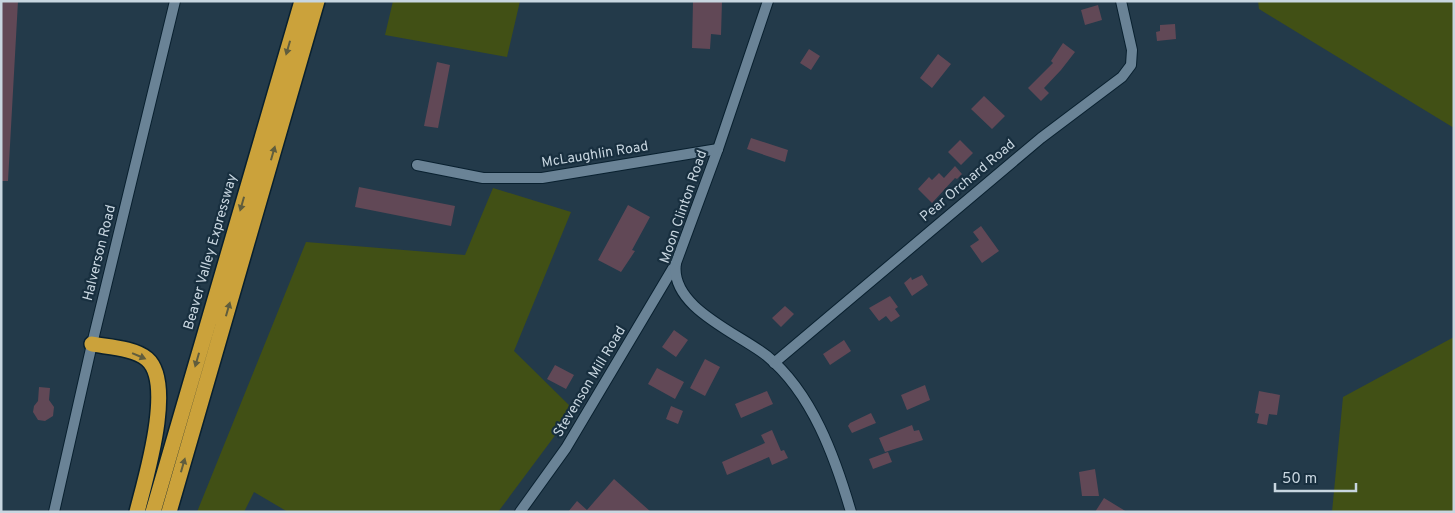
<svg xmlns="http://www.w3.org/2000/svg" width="1455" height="513" font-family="Overpass,sans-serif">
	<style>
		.green { fill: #415015 }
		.building { fill: #614856 }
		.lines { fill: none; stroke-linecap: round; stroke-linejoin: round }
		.minor-casing { stroke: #09202f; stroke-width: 12 }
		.tertiary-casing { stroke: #09202f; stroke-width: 12 }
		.motorway-casing { stroke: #09202f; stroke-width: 18 }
		.minor { stroke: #6a8396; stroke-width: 10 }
		.tertiary { stroke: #6a8396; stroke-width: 10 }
		.motorway { stroke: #cba23b; stroke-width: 15 }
		.oneway { fill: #605d3d }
		.labels { text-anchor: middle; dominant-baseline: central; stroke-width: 4.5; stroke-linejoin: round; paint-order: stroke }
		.street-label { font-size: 14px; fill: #c8d6e0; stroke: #182f3f }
	</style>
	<rect width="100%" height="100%" fill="#233a4a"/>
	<path class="green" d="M 393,1 L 520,1 L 507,57 L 385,35 Z
		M 1258,1 L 1454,1 L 1454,128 L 1259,9 Z
		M 493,188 L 571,212 L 514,351 L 574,410 L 498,512 L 288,512 L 254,492 L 244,512 L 197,512 L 306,242 L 465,255 Z
		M 1454,337 L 1454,512 L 1332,512 L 1343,397 Z"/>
	<path class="building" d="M 1,1 L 18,1 L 8,181 L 1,181 Z
		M 693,1 L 722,1 L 721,35 L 711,34 L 710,49 L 692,48 Z
		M 1098,5 L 1102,20 L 1085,25 L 1081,10 Z
		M 1175,24 L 1176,39 L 1157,41 L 1156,32 L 1160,31 L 1160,25 Z
		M 1063,43 L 1075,52 L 1061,70 L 1044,88 L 1049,93 L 1041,101 L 1028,88 L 1053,63 L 1051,61 Z
		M 809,49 L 820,56 L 811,70 L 800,63 Z
		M 938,54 L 951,64 L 932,88 L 920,78 Z
		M 437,62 L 450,65 L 438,128 L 424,126 Z
		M 984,96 L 1005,116 L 992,129 L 971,109 Z
		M 751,138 L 788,150 L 785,162 L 747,149 Z
		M 960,140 L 973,153 L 961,165 L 948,152 Z
		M 955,166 L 962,174 L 957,179 L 955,178 L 932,203 L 918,189 L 929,177 L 932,180 L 939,173 L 944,178 Z
		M 359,187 L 455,206 L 451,226 L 355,207 Z
		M 628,205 L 650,217 L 632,250 L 635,251 L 621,272 L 598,260 Z
		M 981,226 L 999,251 L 982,263 L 970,246 L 979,240 L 973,232 Z
		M 922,275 L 928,285 L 912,296 L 904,283 L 911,277 L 912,280 Z
		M 890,296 L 898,307 L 895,309 L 900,316 L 891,322 L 886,316 L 879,321 L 869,308 Z
		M 785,306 L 794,314 L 781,327 L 772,318 Z
		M 674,330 L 688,340 L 676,357 L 662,347 Z
		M 844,340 L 851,351 L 830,365 L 823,354 Z
		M 705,359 L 720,367 L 705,396 L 690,388 Z
		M 555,365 L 574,375 L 566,389 L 547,379 Z
		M 657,368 L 684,382 L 675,399 L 648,384 Z
		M 925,385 L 930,400 L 907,410 L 901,395 Z
		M 39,387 L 50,388 L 49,400 L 54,407 L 53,416 L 45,421 L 38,420 L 33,412 L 34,406 L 38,401 Z
		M 767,391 L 773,404 L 741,418 L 735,404 Z
		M 1259,391 L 1280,395 L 1277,415 L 1269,414 L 1267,425 L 1257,423 L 1259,414 L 1255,413 Z
		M 671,406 L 683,411 L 678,424 L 666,419 Z
		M 871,413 L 876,423 L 852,433 L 848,426 L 850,423 Z
		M 912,425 L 914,431 L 919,430 L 923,440 L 885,452 L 879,438 Z
		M 772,430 L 781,451 L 784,450 L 788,458 L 772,465 L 769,457 L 727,475 L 722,462 L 765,443 L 761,435 Z
		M 888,452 L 892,462 L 873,469 L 869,459 Z
		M 1095,469 L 1099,496 L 1082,496 L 1079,472 Z
		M 614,479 L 651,512 L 568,512 L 577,501 L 587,510 Z
		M 1104,498 L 1127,512 L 1095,512 Z"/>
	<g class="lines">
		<defs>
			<path id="minor" d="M 417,165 L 483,178 L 542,178 L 718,149
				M 774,363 L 1041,138 L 1122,77 L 1131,65 L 1132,50 L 1121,1
				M 54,512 L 92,344
				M 520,512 L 566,448 L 676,263"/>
			<path id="tertiary" d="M 768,1 L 718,149 L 676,263 C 669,307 738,333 767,356 C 812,393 835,457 851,512
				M 92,344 L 175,1"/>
			<path id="motorway" d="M 92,344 C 108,347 134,348 147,359 C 175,383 145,480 137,512
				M 153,512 L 302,1
				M 169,512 L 317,1"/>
		</defs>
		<use href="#minor" class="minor-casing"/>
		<use href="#tertiary" class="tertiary-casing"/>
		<use href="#motorway" class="motorway-casing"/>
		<use href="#minor" class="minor"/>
		<use href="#tertiary" class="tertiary"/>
		<use href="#motorway" class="motorway"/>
	</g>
	<defs><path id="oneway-solid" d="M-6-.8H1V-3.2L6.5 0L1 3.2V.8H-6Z" transform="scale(1.25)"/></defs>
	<g class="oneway">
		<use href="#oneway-solid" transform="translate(288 48) rotate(106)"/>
		<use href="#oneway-solid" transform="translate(273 153) rotate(-74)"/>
		<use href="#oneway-solid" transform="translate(242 204) rotate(106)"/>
		<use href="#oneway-solid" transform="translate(228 309) rotate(-74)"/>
		<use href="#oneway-solid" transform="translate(139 356) rotate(23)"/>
		<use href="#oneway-solid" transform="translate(197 360) rotate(106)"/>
		<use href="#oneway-solid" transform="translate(183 465) rotate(-74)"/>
	</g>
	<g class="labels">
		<g class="street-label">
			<text transform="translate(595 155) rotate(-9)">McLaughlin Road</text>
			<text transform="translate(968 181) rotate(-40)">Pear Orchard Road</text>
			<text transform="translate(684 207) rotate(-71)">Moon Clinton Road</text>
			<text transform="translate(211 252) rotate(-74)">Beaver Valley Expressway</text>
			<text transform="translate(100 253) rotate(-76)">Halverson Road</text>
			<text transform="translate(590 382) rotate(-59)">Stevenson Mill Road</text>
		</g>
	</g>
	<rect width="1455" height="513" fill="none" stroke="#c8d6e0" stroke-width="5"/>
	<path d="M1275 483v8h81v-8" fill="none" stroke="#c8d6e0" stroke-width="2.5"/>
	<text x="1282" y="483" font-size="15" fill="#c8d6e0" stroke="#182f3f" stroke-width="4" paint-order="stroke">50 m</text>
</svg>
